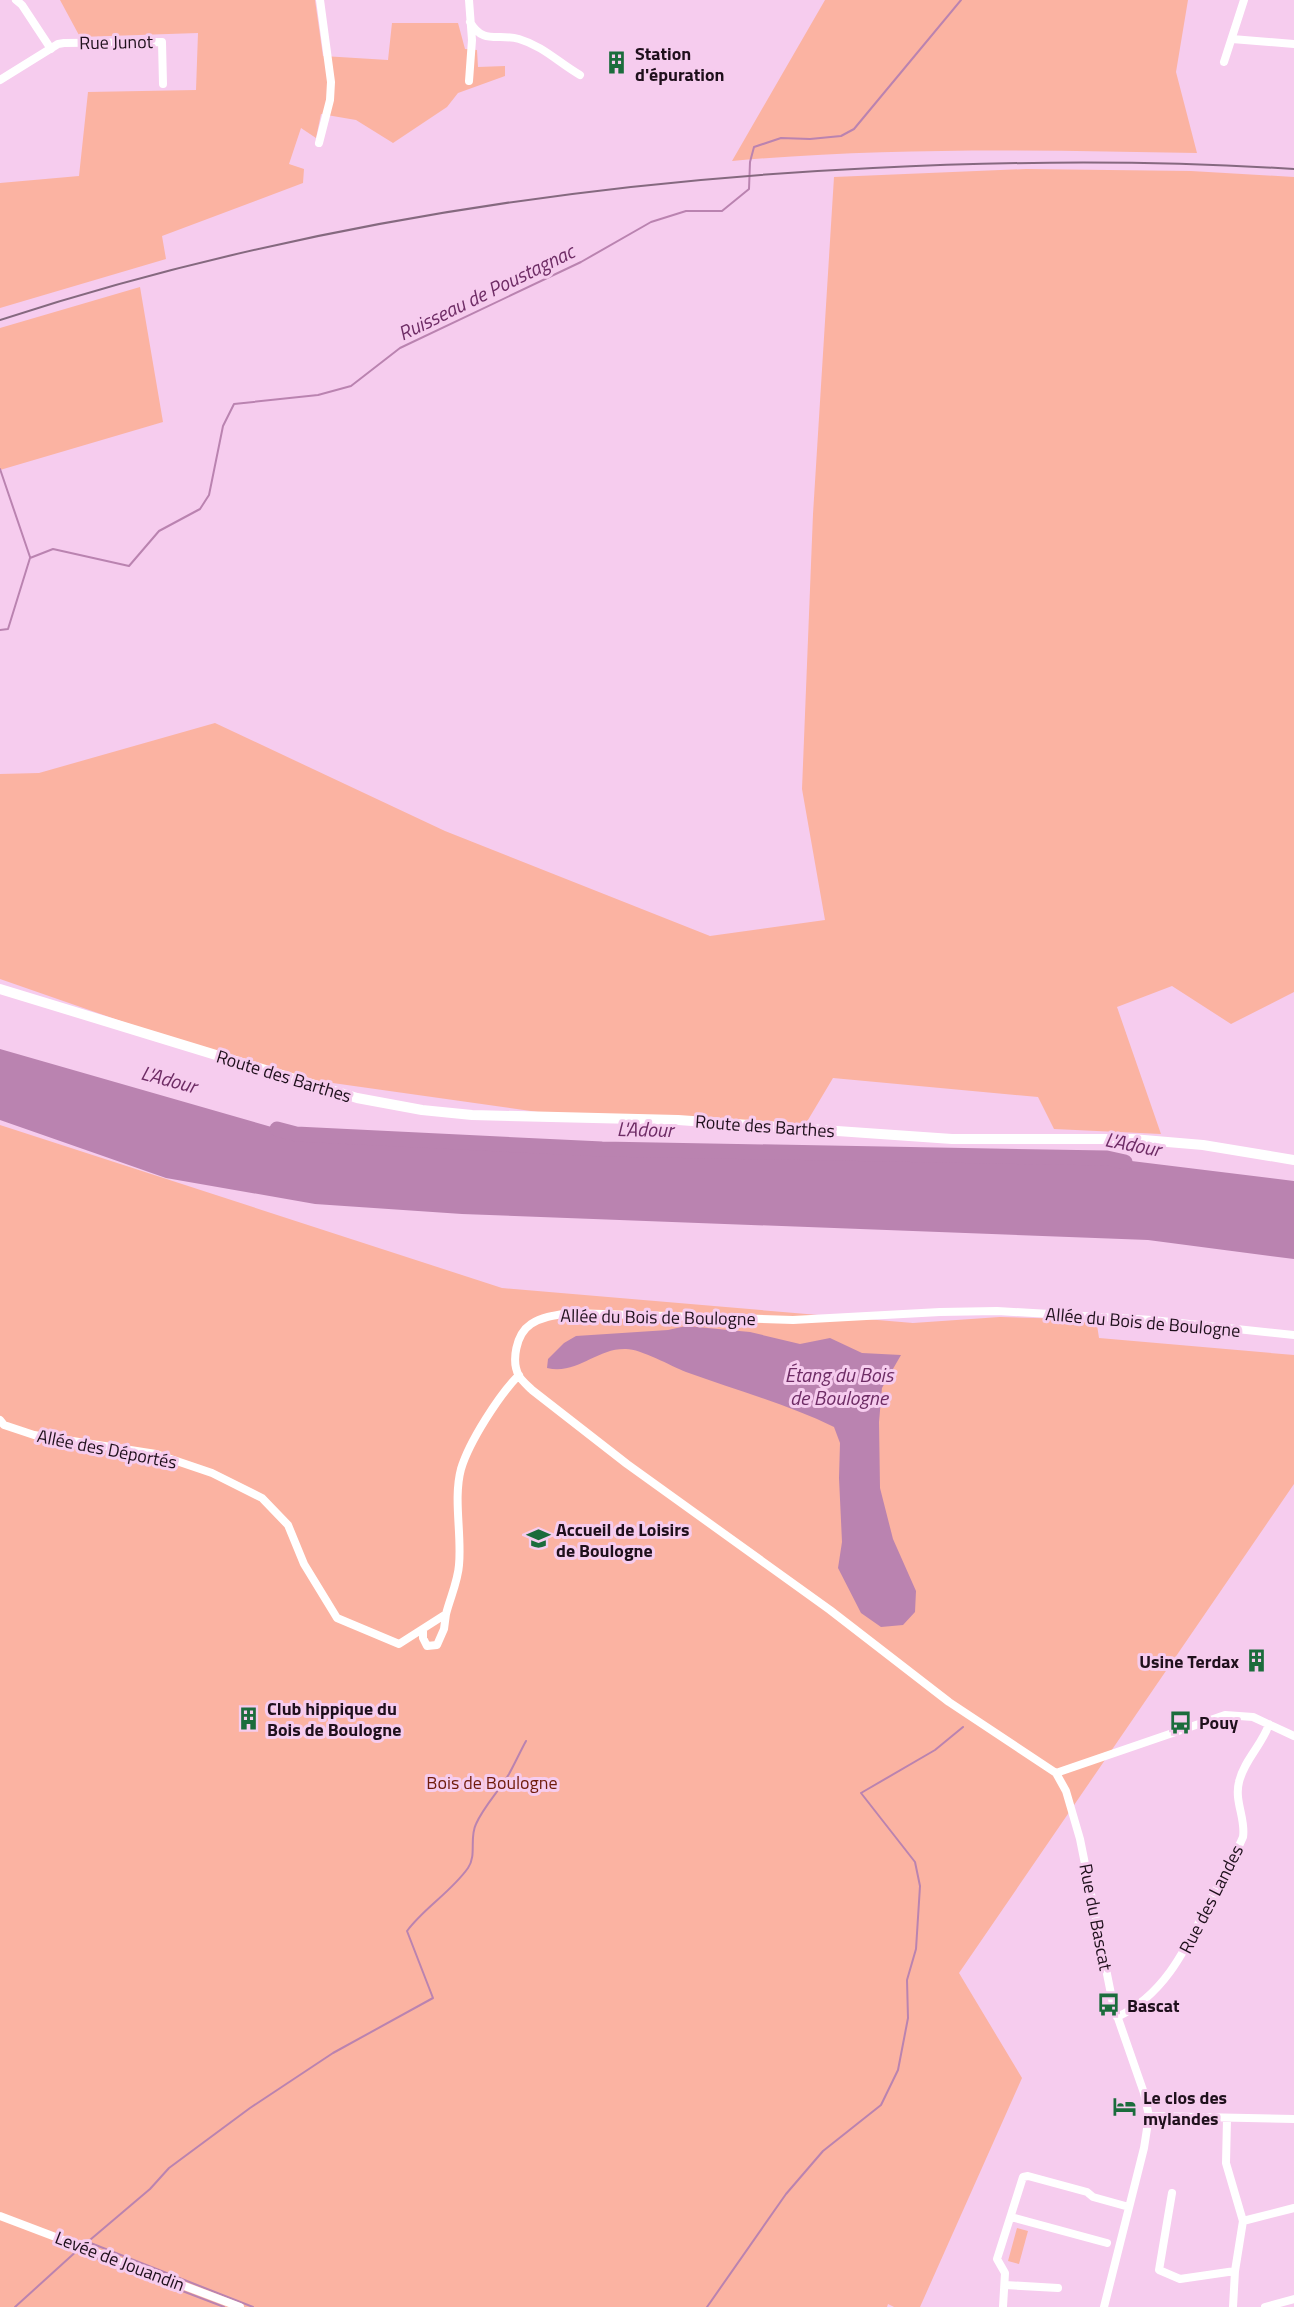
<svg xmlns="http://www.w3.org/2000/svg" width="1294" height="2307" font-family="'Titillium Web',sans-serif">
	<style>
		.green { fill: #fbb3a2 }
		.water { fill: #ba83b0 }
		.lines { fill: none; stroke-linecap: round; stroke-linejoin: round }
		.stream { stroke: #ba83b0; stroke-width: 2 }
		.river { stroke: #ba83b0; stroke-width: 15 }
		.minor { stroke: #fff; stroke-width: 8 }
		.major { stroke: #fff; stroke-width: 10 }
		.rail { stroke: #85697f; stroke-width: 2 }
		.labels { text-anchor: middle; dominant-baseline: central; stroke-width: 6; stroke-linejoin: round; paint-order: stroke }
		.street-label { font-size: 18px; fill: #1f101c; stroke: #f6ccee }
		.poi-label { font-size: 18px; font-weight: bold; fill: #1f101c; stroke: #f6ccee; text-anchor: start }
		.park-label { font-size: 18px; fill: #6f1b0b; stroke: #f6ccee }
		.water-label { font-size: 20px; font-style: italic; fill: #6e2c65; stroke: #f6ccee }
	</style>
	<rect width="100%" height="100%" fill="#f6ccee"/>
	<path class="green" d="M 60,0 L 315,0 L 323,56 L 388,60 L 392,23 L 458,23 L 465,49 L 477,50 L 478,67 L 505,66 L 505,76 L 458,93 L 447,107 L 393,143 L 356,120 L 321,114 L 316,138 L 301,128 L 289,164 L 304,169 L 303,183 L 162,236 L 166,259 L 0,308 L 0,183 L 79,176 L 88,92 L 196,90 L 198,33 L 80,37 Z
		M 825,0 L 1188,0 L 1176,72 L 1197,153 C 1042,150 886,147 732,161 Z
		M 1026,169 L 1191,171 L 1294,177 L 1294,992 L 1231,1024 L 1172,986 L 1117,1007 L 1161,1134 L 1054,1129 L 1038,1097 L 833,1078 L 805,1125 L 587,1119 L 276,1075 L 0,979 L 0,774 L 39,773 L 215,723 L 445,831 L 710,936 L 825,920 L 802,789 L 813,514 L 834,177 Z
		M 140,287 L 163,422 L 0,470 L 0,328 Z
		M 0,1125 L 502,1288 L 913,1323 L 1000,1317 L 1072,1319 L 1097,1325 L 1099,1338 L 1294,1355 L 1294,1484 L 959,1973 L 1022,2078 L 920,2307 L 894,2307 L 888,2304 L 887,2307 L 0,2307 Z
		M 1017,2228 L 1028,2231 L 1019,2264 L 1008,2261 Z"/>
	<path class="water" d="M 0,1049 L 296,1134 L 602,1149 L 1107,1158 L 1294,1181 L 1294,1259 L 1148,1240 L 462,1214 L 315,1204 L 166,1178 L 0,1120 Z
		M 686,1326 L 750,1332 L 800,1344 L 830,1338 L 862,1353 L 901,1355 L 882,1388 L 879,1422 L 880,1488 L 893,1539 L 916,1591 L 915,1612 L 903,1625 L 881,1627 L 861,1613 L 838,1568 L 842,1542 L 839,1478 L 840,1443 L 834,1427 C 787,1404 735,1390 686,1372 C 671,1366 641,1349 626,1349 C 596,1348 578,1375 547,1368 L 548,1359 L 564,1343 L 576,1336 L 668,1330 Z"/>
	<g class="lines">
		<path class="stream" d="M 0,469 L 30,557
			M 0,630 L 8,629 L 30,558 L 53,549 L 129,566 L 159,531 L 200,509 L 209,495 L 223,426 L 234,404 L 318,395 L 351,386 L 400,348 L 581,262 L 651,222 L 686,211 L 722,211 L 749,189 L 750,162 L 754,147 L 781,138 L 810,139 L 841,136 L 854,129 L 961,0
			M 88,2242 L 253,2307
			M 84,2245 L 150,2189 L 169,2168 L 250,2108 L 333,2053 L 433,1998 L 407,1931 C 424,1908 451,1892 468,1868 C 477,1855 469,1838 476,1824 C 484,1806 499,1791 509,1774 C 515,1763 520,1752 526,1741
			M 78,2251 L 224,2307
			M 15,2307 L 80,2248
			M 707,2307 L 786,2194 L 823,2151 L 881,2105 L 898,2070 L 908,2018 L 907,1980 L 916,1949 L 920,1886 L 915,1862 L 861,1793 L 935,1750 L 963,1727"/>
		<path class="river" d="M 277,1129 L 296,1134 L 602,1149 L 1107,1158 L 1125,1162"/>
		<path class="minor" d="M 16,0 L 22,5 L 51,49
			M 470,22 C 483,45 498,33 519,39 C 543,46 559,63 580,75
			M 1232,39 L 1294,44
			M 1224,62 L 1244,0
			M 0,80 L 58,44 L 64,43 L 162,42 L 163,84
			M 469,81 L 472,40 L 469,0
			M 319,143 L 330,100 L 331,82 L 320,0
			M 0,1420 L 4,1425 L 34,1435 L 156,1454 L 212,1473 L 262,1498 L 288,1525 L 304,1564 L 337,1618 L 399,1644 L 446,1614 C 450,1598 458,1581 459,1565 C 462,1534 453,1499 461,1469 C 469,1442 499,1395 519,1375
			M 423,1630 L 423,1638 L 427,1646 L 437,1645 L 444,1629 L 446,1614
			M 1056,1773 L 1225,1715 L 1253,1717 L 1294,1736
			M 1117,2017 C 1169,1993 1190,1939 1215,1891 C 1224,1873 1235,1856 1243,1837 C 1246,1819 1234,1801 1239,1782 C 1244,1760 1263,1744 1269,1724
			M 1149,2116 L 1294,2119
			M 1227,2119 L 1226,2163 L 1243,2221
			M 1172,2193 L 1159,2270 L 1180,2279 L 1235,2271 L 1233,2307
			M 0,2216 L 240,2307
			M 1011,2217 L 1107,2243
			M 1235,2271 L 1243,2221 L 1294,2208
			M 1005,2285 L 1058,2288
			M 1003,2307 L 1005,2273 L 997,2259 L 1023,2177 L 1028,2176 L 1087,2192 L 1093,2197 L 1129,2207
			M 1104,2307 L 1144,2148 L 1149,2116 L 1144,2093 L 1113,2004 L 1080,1839 L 1066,1791 L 1056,1773 L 949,1702 L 830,1610 L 627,1464 L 532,1390 C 528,1386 522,1381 519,1376 C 511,1361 516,1334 531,1324 C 543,1316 557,1315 571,1313 L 793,1320 L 940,1312 L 997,1311 L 1152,1320 L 1294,1335
			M 1265,2307 L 1294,2299"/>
		<path class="major" d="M 0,989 L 357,1098 L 422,1110 L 472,1115 L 678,1120 L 952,1139 L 1132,1139 L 1203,1145 L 1294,1160"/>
		<path class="rail" d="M 0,320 C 282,228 577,182 873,168 C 1013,161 1154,160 1294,169"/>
	</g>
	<defs>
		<symbol id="building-bare" viewBox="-9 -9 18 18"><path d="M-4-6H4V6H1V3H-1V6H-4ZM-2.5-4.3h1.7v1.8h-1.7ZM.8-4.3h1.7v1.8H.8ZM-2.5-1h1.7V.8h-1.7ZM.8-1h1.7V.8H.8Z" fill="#1b6c3c" stroke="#f6ccee" stroke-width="2.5" paint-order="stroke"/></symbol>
		<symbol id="school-bare" viewBox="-9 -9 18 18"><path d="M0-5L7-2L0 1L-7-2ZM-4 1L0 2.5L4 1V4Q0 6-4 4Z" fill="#1b6c3c" stroke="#f6ccee" stroke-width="2.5" paint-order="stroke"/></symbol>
		<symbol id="bus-bare" viewBox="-9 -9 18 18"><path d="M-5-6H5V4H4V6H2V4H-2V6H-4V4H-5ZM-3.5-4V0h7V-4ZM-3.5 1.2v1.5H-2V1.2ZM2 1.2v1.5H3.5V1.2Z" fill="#1b6c3c" stroke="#f6ccee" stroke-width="2.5" paint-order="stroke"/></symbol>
		<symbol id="hotel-bare" viewBox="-9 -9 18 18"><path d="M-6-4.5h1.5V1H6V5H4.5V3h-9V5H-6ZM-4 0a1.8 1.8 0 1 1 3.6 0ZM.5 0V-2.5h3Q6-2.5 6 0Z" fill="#1b6c3c" stroke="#f6ccee" stroke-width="2.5" paint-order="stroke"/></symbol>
	</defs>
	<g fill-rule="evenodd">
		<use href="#building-bare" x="600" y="46" width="33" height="33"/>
		<use href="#school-bare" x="522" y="1522" width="33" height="33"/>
		<use href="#building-bare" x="1240" y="1644" width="33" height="33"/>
		<use href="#building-bare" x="232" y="1702" width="33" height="33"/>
		<use href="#bus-bare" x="1164" y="1706" width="33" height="33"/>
		<use href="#bus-bare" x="1092" y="1988" width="33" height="33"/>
		<use href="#hotel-bare" x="1108" y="2090" width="33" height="33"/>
	</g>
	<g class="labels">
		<g class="street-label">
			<text transform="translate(116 42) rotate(-1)">Rue Junot</text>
			<text transform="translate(284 1076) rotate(17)">Route des Barthes</text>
			<text transform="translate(765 1126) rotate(4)">Route des Barthes</text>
			<text transform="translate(658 1317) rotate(1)">Allée du Bois de Boulogne</text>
			<text transform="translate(1143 1322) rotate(5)">Allée du Bois de Boulogne</text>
			<text transform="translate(107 1449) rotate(11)">Allée des Déportés</text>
			<text transform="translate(1211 1899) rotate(-63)">Rue des Landes</text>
			<text transform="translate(1096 1917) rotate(79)">Rue du Bascat</text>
			<text transform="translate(120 2261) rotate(21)">Levée de Jouandin</text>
		</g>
		<g class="poi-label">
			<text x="635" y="53">Station<tspan x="635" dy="21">d'épuration</tspan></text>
			<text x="556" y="1529">Accueil de Loisirs<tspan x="556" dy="21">de Boulogne</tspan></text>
			<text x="1239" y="1661" text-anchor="end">Usine Terdax</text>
			<text x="267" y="1708">Club hippique du<tspan x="267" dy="21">Bois de Boulogne</tspan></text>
			<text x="1199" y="1722">Pouy</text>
			<text x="1127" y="2005">Bascat</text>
			<text x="1143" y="2097">Le clos des<tspan x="1143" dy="21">mylandes</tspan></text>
		</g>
		<g class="park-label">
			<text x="492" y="1782">Bois de Boulogne</text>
		</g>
		<g class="water-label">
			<text transform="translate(486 292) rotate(-26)">Ruisseau de Poustagnac</text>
			<text transform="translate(169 1079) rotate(15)">L'Adour</text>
			<text transform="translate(645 1129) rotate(1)">L'Adour</text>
			<text transform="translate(1133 1144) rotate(11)">L'Adour</text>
			<text x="839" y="1374">Étang du Bois<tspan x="839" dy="23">de Boulogne</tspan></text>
		</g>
	</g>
</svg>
